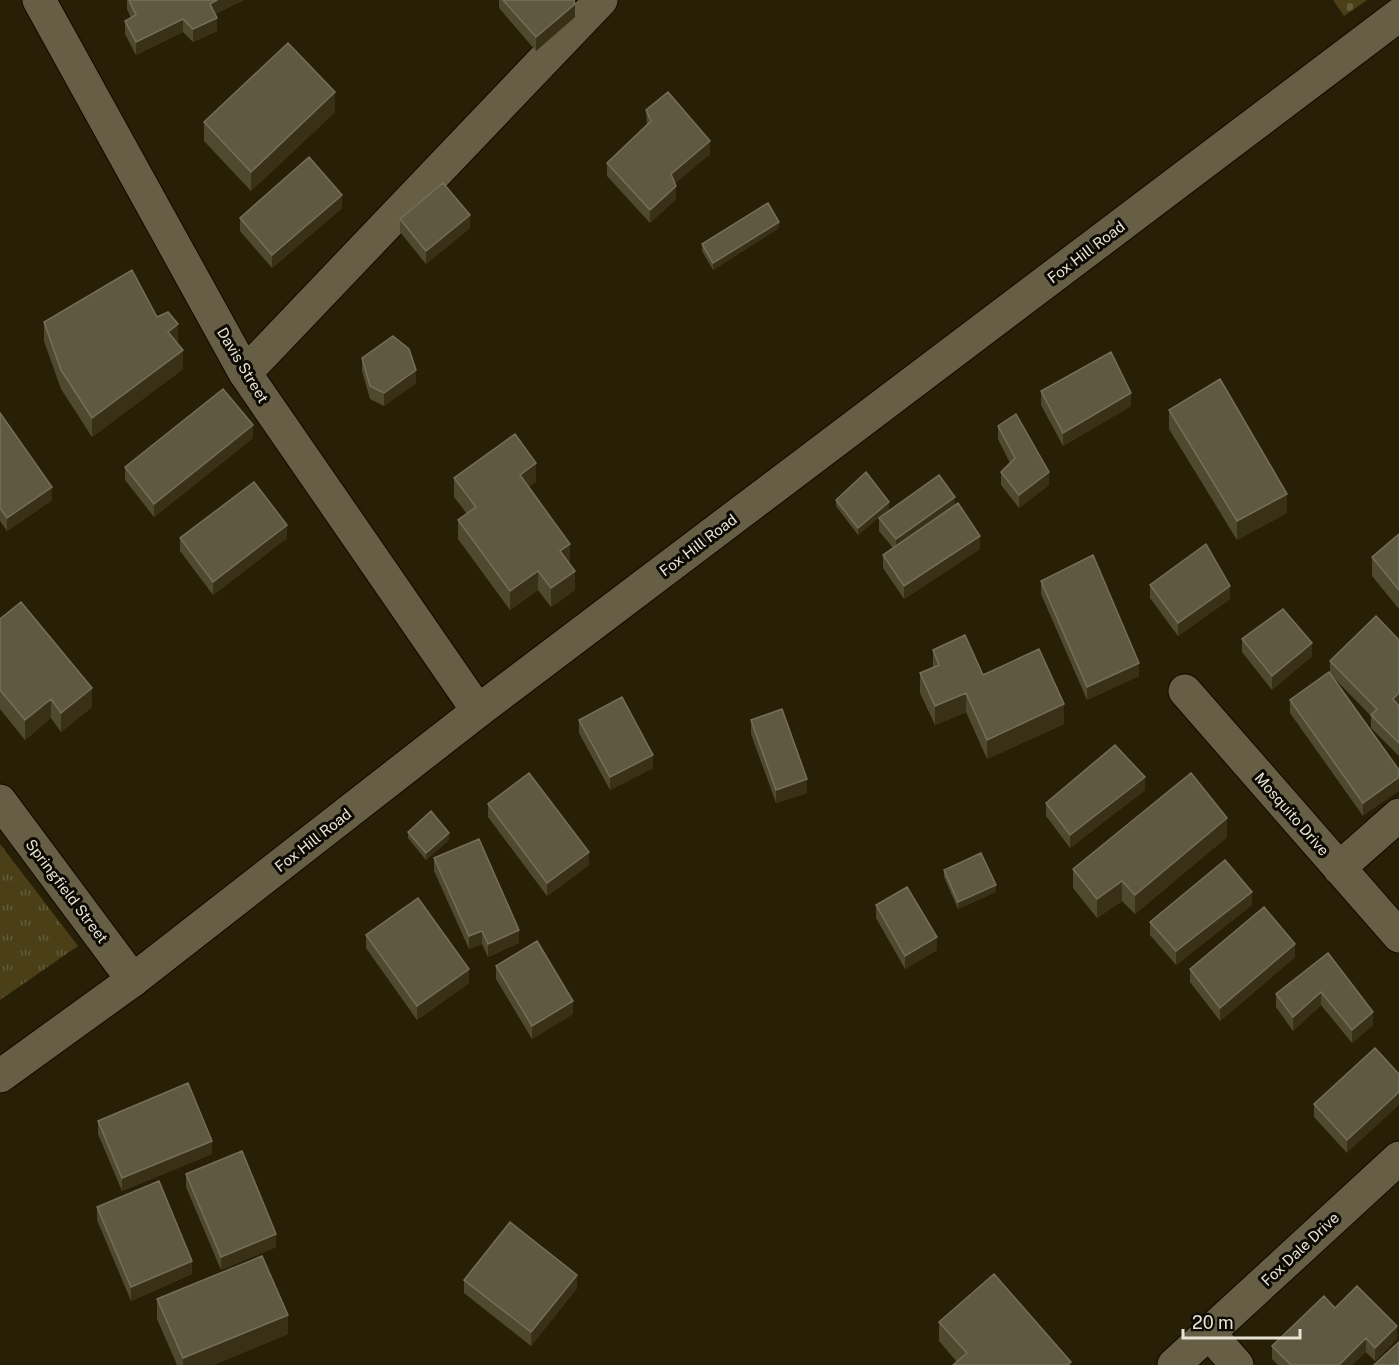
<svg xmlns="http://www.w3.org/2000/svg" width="1399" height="1365" font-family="'Public Sans',sans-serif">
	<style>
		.grass { fill: url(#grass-tufts) }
		.cemetery { fill: url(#cemetery-stones) }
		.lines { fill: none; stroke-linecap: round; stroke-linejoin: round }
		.minor-casing { stroke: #100900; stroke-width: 35 }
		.secondary-casing { stroke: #100900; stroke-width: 35 }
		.minor { stroke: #675f45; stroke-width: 33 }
		.secondary { stroke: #675f45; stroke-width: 33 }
		.wall { fill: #4f4930 }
		.shaded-wall { fill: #383118 }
		.building { fill: #605942; stroke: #756f59; stroke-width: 1.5 }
		.labels { text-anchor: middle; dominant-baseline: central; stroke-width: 6; stroke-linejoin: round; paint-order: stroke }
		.street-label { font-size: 15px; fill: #e8e3d5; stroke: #0d0a03 }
	</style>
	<defs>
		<pattern id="grass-tufts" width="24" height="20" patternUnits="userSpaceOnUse" patternTransform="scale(1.5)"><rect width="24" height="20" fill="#4a3f17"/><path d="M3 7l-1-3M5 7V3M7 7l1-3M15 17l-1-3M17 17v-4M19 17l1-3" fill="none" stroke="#645b38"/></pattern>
		<pattern id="cemetery-stones" width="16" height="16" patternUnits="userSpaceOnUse" patternTransform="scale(1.5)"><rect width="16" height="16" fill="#4a3f17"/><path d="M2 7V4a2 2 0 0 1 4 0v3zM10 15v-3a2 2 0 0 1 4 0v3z" fill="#645b38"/></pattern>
	</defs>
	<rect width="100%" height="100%" fill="#272007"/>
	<path class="grass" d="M 0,844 L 78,946 L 0,1000 Z"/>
	<path class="cemetery" d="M 1333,0 L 1367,0 L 1344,16 Z"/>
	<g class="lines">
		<defs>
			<path id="minor" d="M 39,0 L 245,373 L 478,711
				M 245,373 L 601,0
				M 1185,691 L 1399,936
				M 0,801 L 133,980
				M 1339,868 L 1399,815
				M 1209,1333 L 1237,1365
				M 1174,1365 L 1399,1158"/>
			<path id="secondary" d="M 0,1076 L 133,980 L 478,711 L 1399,15"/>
		</defs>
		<use href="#minor" class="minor-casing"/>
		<use href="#secondary" class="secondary-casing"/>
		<use href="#minor" class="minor"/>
		<use href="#secondary" class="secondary"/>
	</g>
	<path class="wall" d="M 127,0 L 244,0 L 215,14 L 217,31 L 193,42 L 183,32 L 136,55 L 125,34 L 125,21 L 131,18 L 127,9 Z
		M 499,0 L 574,0 L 575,17 L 536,51 L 499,8 Z
		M 646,110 L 710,154 L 675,183 L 676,199 L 650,223 L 607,176 L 607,163 L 647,125 Z
		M 335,112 L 251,191 L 204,141 L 204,122 Z
		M 342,208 L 272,268 L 240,231 L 240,218 Z
		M 400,219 L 470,228 L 426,264 L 400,232 Z
		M 779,228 L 713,270 L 702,251 L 702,244 Z
		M 157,317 L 178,343 L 178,344 L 183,369 L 92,437 L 61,389 L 44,341 L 44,322 Z
		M 362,358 L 416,383 L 384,406 L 370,399 L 362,371 Z
		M 1041,391 L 1131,406 L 1063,446 L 1041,405 Z
		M 1169,410 L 1287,513 L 1237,540 L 1169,429 Z
		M 0,413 L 52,500 L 7,531 L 0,521 Z
		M 998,426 L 1049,485 L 1019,508 L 1001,485 L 1001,472 L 1010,463 L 998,439 Z
		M 253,438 L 154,517 L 125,480 L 125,467 Z
		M 454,478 L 536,482 L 529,487 L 570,563 L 575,590 L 551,607 L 538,590 L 510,610 L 458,539 L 458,520 L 467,514 L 454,497 Z
		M 836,500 L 889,509 L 858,535 L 836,506 Z
		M 955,505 L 980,549 L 904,599 L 883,568 L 883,555 L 893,548 L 879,531 L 879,518 Z
		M 1399,534 L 1399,609 L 1372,576 L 1372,557 Z
		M 180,538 L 287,538 L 213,595 L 180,551 Z
		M 1041,581 L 1139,676 L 1087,700 L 1041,594 Z
		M 1150,585 L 1230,599 L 1178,636 L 1150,598 Z
		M 0,619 L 92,707 L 61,732 L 51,718 L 25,740 L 0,709 Z
		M 1242,639 L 1312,656 L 1272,690 L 1242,652 Z
		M 1399,640 L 1399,756 L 1371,728 L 1371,716 L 1332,676 L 1399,770 L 1363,816 L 1290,713 L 1290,700 L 1330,674 L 1330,661 Z
		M 933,650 L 983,675 L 1064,724 L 987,759 L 966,712 L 935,725 L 920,693 L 920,673 L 933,668 Z
		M 579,720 L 653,768 L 610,790 L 579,733 Z
		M 751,720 L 807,793 L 776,803 L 751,734 Z
		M 1145,790 L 1070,848 L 1046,816 L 1046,803 Z
		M 488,804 L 589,865 L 547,896 L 488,817 Z
		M 408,832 L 449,840 L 426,860 L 408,838 Z
		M 1227,837 L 1135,914 L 1122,901 L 1097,918 L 1073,888 L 1073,869 Z
		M 434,858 L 519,943 L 488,957 L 482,944 L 469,949 L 434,871 Z
		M 944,870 L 996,892 L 958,909 L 944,877 Z
		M 876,905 L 937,950 L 905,969 L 876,918 Z
		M 1252,905 L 1176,965 L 1150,935 L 1150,922 Z
		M 366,935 L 469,983 L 417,1020 L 366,948 Z
		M 1328,953 L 1373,1025 L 1352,1043 L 1321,1005 L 1293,1031 L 1276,1007 L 1276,994 Z
		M 1295,957 L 1220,1021 L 1190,982 L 1190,969 Z
		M 496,966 L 573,1014 L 532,1039 L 496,979 Z
		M 1375,1048 L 1347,1153 L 1314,1117 L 1314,1104 Z
		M 98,1121 L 212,1154 L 122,1191 L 98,1134 Z
		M 186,1174 L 276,1247 L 221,1270 L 186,1187 Z
		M 97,1207 L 192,1274 L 131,1301 L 97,1220 Z
		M 464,1280 L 577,1288 L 531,1346 L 464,1293 Z
		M 157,1299 L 288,1334 L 213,1365 L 177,1365 L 157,1319 Z
		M 1335,1308 L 1397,1339 L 1375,1361 L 1366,1352 L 1352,1365 L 1278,1365 L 1272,1359 L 1272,1346 Z
		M 939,1322 L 1071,1365 L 957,1362 L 939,1341 Z"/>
	<path class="shaded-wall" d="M 217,0 L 244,0 L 210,17 L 210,4 Z
		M 575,4 L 575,17 L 536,51 L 536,37 Z
		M 217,18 L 217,31 L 193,42 L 193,29 Z
		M 183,19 L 183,32 L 136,55 L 136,42 Z
		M 335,92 L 335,112 L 251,191 L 251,172 Z
		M 710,141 L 710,154 L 671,187 L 671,174 Z
		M 676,186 L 676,199 L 650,223 L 650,210 Z
		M 342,195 L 342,208 L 272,268 L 272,255 Z
		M 470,215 L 470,228 L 426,264 L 426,251 Z
		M 779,222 L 779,228 L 713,270 L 713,263 Z
		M 178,324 L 178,343 L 168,351 L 168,332 Z
		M 183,350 L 183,369 L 92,437 L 92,418 Z
		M 416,370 L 416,383 L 384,406 L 384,393 Z
		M 1131,393 L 1131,406 L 1063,446 L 1063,433 Z
		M 253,425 L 253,438 L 154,517 L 154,504 Z
		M 536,463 L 536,482 L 520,494 L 520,475 Z
		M 1049,472 L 1049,485 L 1019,508 L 1019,495 Z
		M 52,487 L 52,500 L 7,531 L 7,518 Z
		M 1287,494 L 1287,513 L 1237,540 L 1237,521 Z
		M 955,497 L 955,510 L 896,552 L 896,539 Z
		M 889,502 L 889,509 L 858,535 L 858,528 Z
		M 287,525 L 287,538 L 213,595 L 213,582 Z
		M 980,536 L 980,549 L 904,599 L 904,586 Z
		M 570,544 L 570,563 L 560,551 Z
		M 538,571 L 538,590 L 510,610 L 510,591 Z
		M 575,571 L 575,590 L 551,607 L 551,588 Z
		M 1230,586 L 1230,599 L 1178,636 L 1178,623 Z
		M 1312,643 L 1312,656 L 1272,690 L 1272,676 Z
		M 1139,663 L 1139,676 L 1087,700 L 1087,687 Z
		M 92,688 L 92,707 L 61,732 L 61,713 Z
		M 966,693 L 966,712 L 935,725 L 935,706 Z
		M 1399,693 L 1399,706 L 1393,699 Z
		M 51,699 L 51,718 L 25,740 L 25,720 Z
		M 1064,704 L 1064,724 L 987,759 L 987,740 Z
		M 653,755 L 653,768 L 610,790 L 610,777 Z
		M 1145,777 L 1145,790 L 1070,848 L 1070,835 Z
		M 1399,777 L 1399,791 L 1363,816 L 1363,803 Z
		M 807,779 L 807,793 L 776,803 L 776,790 Z
		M 1227,818 L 1227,837 L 1135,914 L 1135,895 Z
		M 449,833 L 449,840 L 426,860 L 426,853 Z
		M 589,852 L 589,865 L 547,896 L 547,883 Z
		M 1122,881 L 1122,901 L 1097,918 L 1097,899 Z
		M 996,885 L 996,892 L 958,909 L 958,902 Z
		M 1252,892 L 1252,905 L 1176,965 L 1176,951 Z
		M 519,930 L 519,943 L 488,957 L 488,944 Z
		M 482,931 L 482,944 L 469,949 L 469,936 Z
		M 937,937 L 937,950 L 905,969 L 905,956 Z
		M 1295,944 L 1295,957 L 1220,1021 L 1220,1008 Z
		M 469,969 L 469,983 L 417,1020 L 417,1006 Z
		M 1321,992 L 1321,1005 L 1293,1031 L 1293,1017 Z
		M 573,1001 L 573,1014 L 532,1039 L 532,1026 Z
		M 1373,1012 L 1373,1025 L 1352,1043 L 1352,1030 Z
		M 1399,1092 L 1399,1105 L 1347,1153 L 1347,1140 Z
		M 212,1141 L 212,1154 L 122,1191 L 122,1178 Z
		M 276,1234 L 276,1247 L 221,1270 L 221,1257 Z
		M 192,1261 L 192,1274 L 131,1301 L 131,1287 Z
		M 577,1275 L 577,1288 L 531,1346 L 531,1332 Z
		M 288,1315 L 288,1334 L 213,1365 L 183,1365 L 183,1358 Z
		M 1397,1326 L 1397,1339 L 1375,1361 L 1375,1348 Z
		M 1366,1338 L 1366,1352 L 1352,1365 L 1339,1365 Z"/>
	<path class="building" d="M 129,0 L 217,0 L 210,4 L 217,18 L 193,29 L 183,19 L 136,42 L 125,21 L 136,15 Z
		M 503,0 L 574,0 L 575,4 L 536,37 Z
		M 288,43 L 335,92 L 251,172 L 204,122 Z
		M 668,92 L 710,141 L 671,174 L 676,186 L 650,210 L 607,163 L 651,121 L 646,110 Z
		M 309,157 L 342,195 L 272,255 L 240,218 Z
		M 443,183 L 470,215 L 426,251 L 400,219 Z
		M 768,203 L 779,222 L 713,263 L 702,244 Z
		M 132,270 L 157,317 L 168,312 L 178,324 L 168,332 L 183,350 L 92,418 L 61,370 L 44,322 Z
		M 393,336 L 409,349 L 416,370 L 384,393 L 370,386 L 362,358 Z
		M 1111,352 L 1131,393 L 1063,433 L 1041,391 Z
		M 1220,379 L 1287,494 L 1237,521 L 1169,410 Z
		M 223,389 L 253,425 L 154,504 L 125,467 Z
		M 0,413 L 52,487 L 7,518 L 0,508 Z
		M 1016,414 L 1049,472 L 1019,495 L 1001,472 L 1015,458 L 998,426 Z
		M 515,434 L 536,463 L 520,475 L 570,544 L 560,551 L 575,571 L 551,588 L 538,571 L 510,591 L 458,520 L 476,507 L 454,478 Z
		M 866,472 L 889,502 L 858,528 L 836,500 Z
		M 939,475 L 955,497 L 896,539 L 879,518 Z
		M 254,482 L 287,525 L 213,582 L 180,538 Z
		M 958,503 L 980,536 L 904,586 L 883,555 Z
		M 1399,534 L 1399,590 L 1372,557 Z
		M 1206,544 L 1230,586 L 1178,623 L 1150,585 Z
		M 1093,555 L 1139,663 L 1087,687 L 1041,581 Z
		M 21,602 L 92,688 L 61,713 L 51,699 L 25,720 L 0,690 L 0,619 Z
		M 1283,609 L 1312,643 L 1272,676 L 1242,639 Z
		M 1376,616 L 1399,640 L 1399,693 L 1393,699 L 1399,706 L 1399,743 L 1371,715 L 1377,709 L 1330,661 Z
		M 965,635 L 983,675 L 1039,649 L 1064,704 L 987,740 L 966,693 L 935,706 L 920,673 L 939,665 L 933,650 Z
		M 1329,672 L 1399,770 L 1399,777 L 1363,803 L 1290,700 Z
		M 622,697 L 653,755 L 610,777 L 579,720 Z
		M 782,709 L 807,779 L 776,790 L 751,720 Z
		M 1115,745 L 1145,777 L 1070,835 L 1046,803 Z
		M 529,773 L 589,852 L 547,883 L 488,804 Z
		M 1191,773 L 1227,818 L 1135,895 L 1122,881 L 1097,899 L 1073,869 Z
		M 431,811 L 449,833 L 426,853 L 408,832 Z
		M 479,839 L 519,930 L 488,944 L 482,931 L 469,936 L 434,858 Z
		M 981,853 L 996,885 L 958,902 L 944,870 Z
		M 1225,860 L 1252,892 L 1176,951 L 1150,922 Z
		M 907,887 L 937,937 L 905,956 L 876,905 Z
		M 418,898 L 469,969 L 417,1006 L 366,935 Z
		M 1264,907 L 1295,944 L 1220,1008 L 1190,969 Z
		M 537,941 L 573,1001 L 532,1026 L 496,966 Z
		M 1328,953 L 1373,1012 L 1352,1030 L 1321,992 L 1293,1017 L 1276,994 Z
		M 1375,1048 L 1399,1074 L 1399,1092 L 1347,1140 L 1314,1104 Z
		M 188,1083 L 212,1141 L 122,1178 L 98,1121 Z
		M 242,1151 L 276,1234 L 221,1257 L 186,1174 Z
		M 159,1181 L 192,1261 L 131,1287 L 97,1207 Z
		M 510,1222 L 577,1275 L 531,1332 L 464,1280 Z
		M 262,1256 L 288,1315 L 183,1358 L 157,1299 Z
		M 994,1274 L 1071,1362 L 1068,1365 L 953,1365 L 967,1353 L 939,1322 Z
		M 1357,1286 L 1397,1326 L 1375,1348 L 1366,1338 L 1339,1365 L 1291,1365 L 1272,1346 L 1324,1296 L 1335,1308 Z
		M 1399,1342 L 1399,1365 L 1374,1365 Z"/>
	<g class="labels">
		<g class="street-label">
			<text transform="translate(1086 252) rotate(-37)">Fox Hill Road</text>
			<text transform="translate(243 365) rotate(59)">Davis Street</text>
			<text transform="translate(698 545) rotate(-37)">Fox Hill Road</text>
			<text transform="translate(1292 814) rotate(49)">Mosquito Drive</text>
			<text transform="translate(313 840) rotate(-38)">Fox Hill Road</text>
			<text transform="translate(67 891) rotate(53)">Springfield Street</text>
			<text transform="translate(1300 1249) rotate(-43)">Fox Dale Drive</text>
		</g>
	</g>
	<path d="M1183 1329v9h117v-9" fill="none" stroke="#e8e3d5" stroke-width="3"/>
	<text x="1192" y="1329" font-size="18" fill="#e8e3d5" stroke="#0d0a03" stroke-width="4.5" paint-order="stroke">20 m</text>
</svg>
